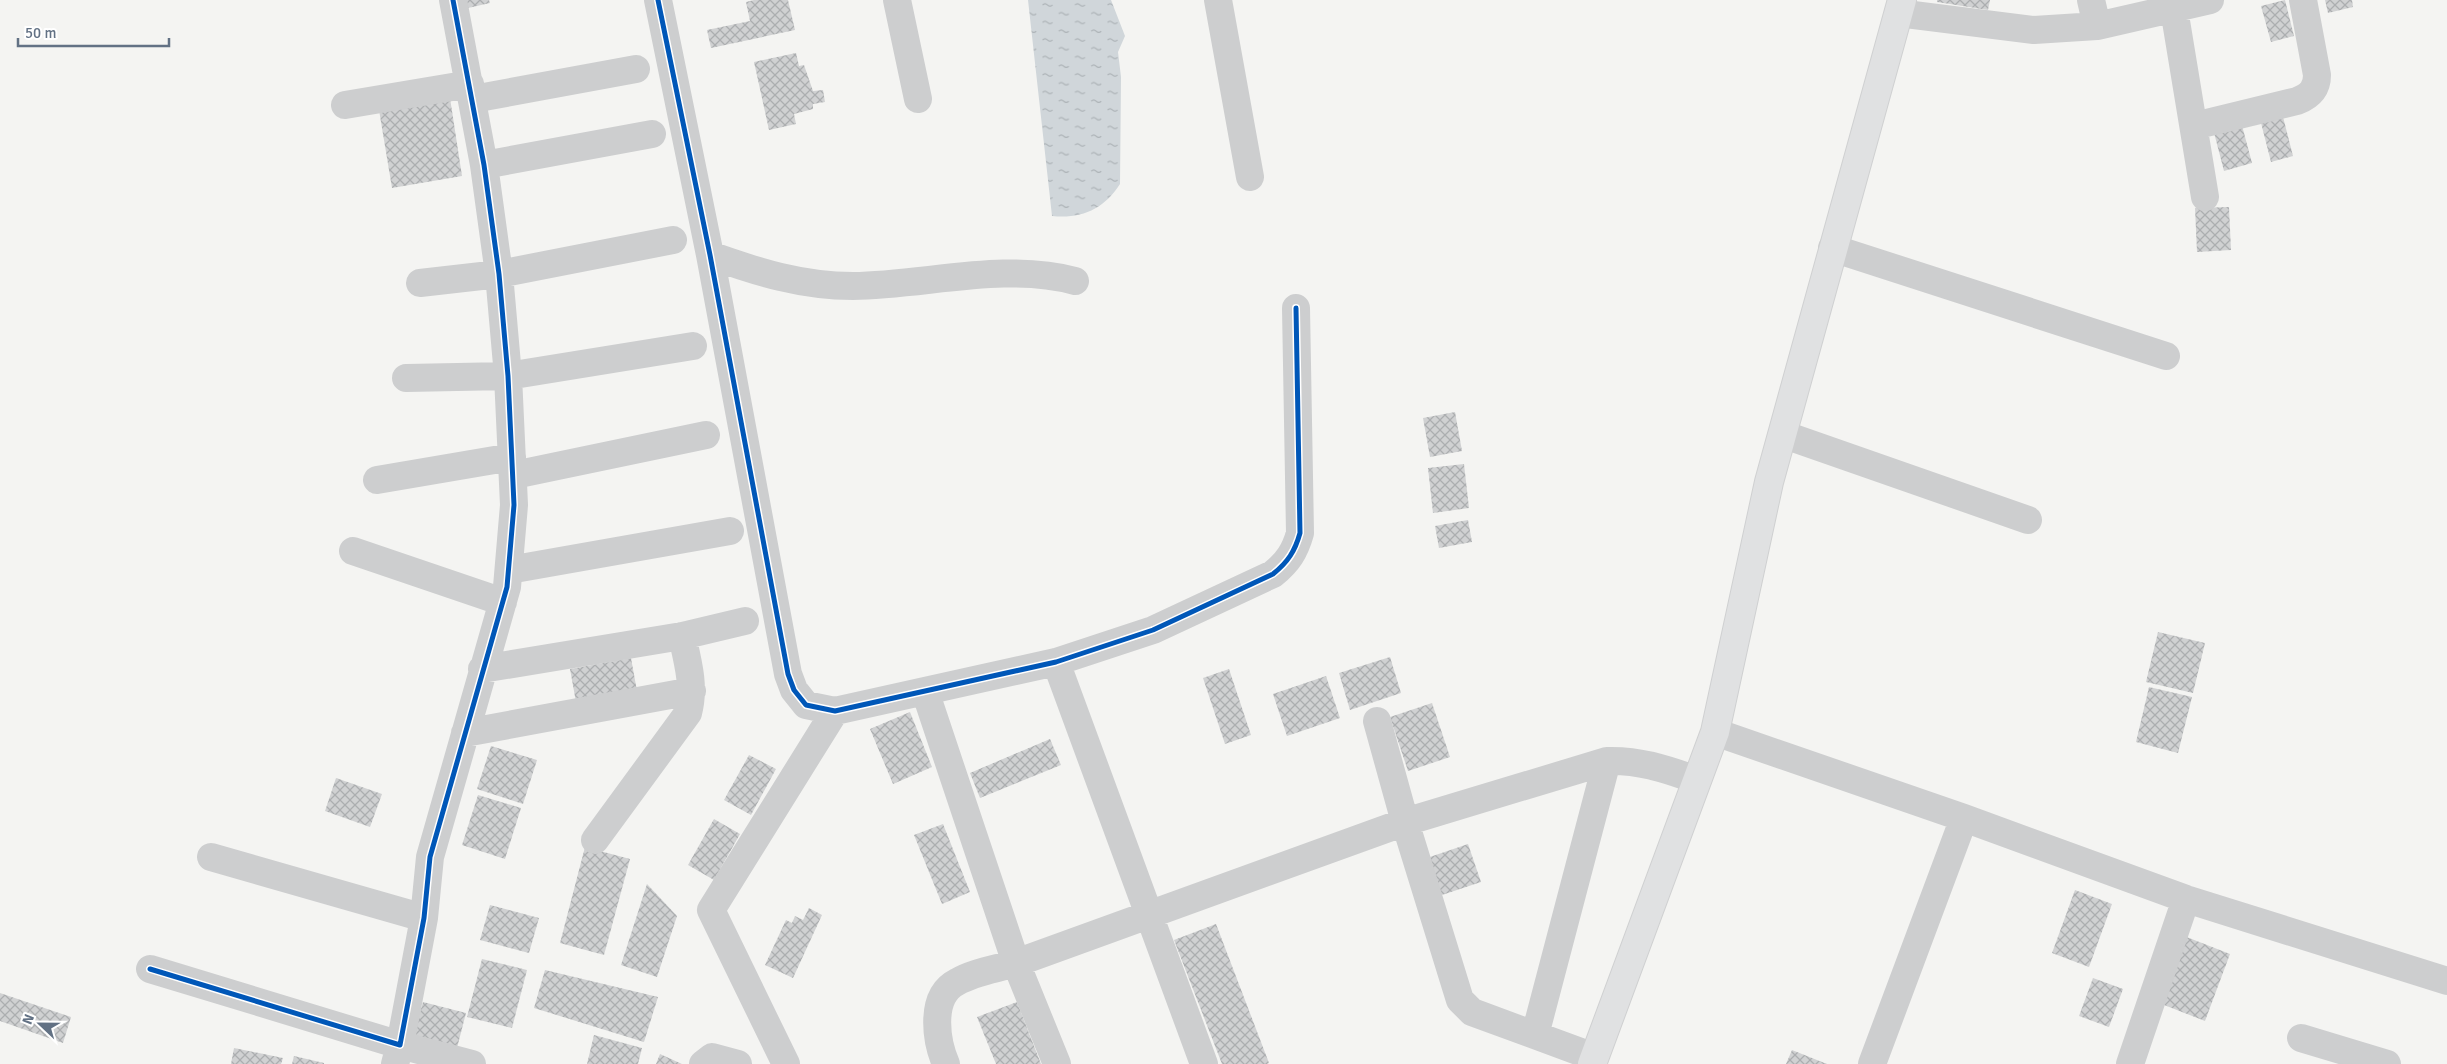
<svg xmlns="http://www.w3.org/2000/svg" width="2447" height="1064" font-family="Signika,sans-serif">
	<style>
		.water { fill: url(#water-ripples) }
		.building { fill: url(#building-cross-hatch) }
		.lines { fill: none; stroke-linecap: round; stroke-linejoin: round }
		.major-casing { stroke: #cfd0d1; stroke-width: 30 }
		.minor { stroke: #cdcecf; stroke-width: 28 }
		.major { stroke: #e0e1e2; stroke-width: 28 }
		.cycleway-casing { stroke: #fff; stroke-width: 8 }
		.cycleway { stroke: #0057b8; stroke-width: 5 }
	</style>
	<defs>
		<pattern id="water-ripples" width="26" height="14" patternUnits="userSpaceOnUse" patternTransform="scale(1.25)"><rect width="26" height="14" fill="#d0d6da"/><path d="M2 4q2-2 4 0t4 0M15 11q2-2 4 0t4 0" fill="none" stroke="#acb2b6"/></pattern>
		<pattern id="building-cross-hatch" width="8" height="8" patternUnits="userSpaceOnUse" patternTransform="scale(1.25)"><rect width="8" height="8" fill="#d0d1d2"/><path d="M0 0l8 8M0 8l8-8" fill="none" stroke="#acaeb0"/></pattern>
	</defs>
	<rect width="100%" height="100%" fill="#f4f4f2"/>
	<path class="water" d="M 1028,0 L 1111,0 L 1125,36 L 1118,52 L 1121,77 L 1120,184 C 1104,209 1082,219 1052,216 Z"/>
	<path class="building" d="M 466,0 L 489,0 L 490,3 L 468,8 Z
		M 754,0 L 788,0 L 795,30 L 711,48 L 707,30 L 750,21 L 746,2 Z
		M 1937,0 L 1990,0 L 1988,10 L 1937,2 Z
		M 2285,0 L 2294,36 L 2271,42 L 2261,6 Z
		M 2325,0 L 2352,0 L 2353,7 L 2328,13 Z
		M 796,53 L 799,66 L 804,65 L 813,91 L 823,90 L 825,102 L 813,104 L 813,109 L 794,114 L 796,124 L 769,130 L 754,62 Z
		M 450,98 L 462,176 L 392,188 L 379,110 Z
		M 2281,109 L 2293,156 L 2271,162 L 2259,115 Z
		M 2240,118 L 2252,163 L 2224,171 L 2212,125 Z
		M 2229,207 L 2231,250 L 2197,252 L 2195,208 Z
		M 1455,412 L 1462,451 L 1430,457 L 1423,418 Z
		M 1464,464 L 1469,508 L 1433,513 L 1428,468 Z
		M 1468,520 L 1472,542 L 1439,548 L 1435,526 Z
		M 2158,632 L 2205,643 L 2193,693 L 2146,682 Z
		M 1390,657 L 1401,693 L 1350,710 L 1339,673 Z
		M 631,658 L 637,691 L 576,702 L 570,669 Z
		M 1229,669 L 1251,735 L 1225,744 L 1203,678 Z
		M 1326,676 L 1340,718 L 1287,736 L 1273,694 Z
		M 2149,687 L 2192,697 L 2178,753 L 2136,742 Z
		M 1432,703 L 1450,757 L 1408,771 L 1390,717 Z
		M 910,712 L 932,767 L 893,784 L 870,729 Z
		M 1050,739 L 1061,765 L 980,798 L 970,773 Z
		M 491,746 L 537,760 L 523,804 L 477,789 Z
		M 749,755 L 776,769 L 751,815 L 724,800 Z
		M 336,778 L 382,794 L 370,827 L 325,811 Z
		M 478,795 L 521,808 L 505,859 L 462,845 Z
		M 714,819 L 740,834 L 714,880 L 688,865 Z
		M 943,824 L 970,892 L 942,904 L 914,835 Z
		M 1468,844 L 1481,882 L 1433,898 L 1421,860 Z
		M 585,847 L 630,859 L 604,955 L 560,943 Z
		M 647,884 L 677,916 L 657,977 L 621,965 Z
		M 2075,890 L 2112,904 L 2089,967 L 2052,953 Z
		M 490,905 L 539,918 L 529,953 L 480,940 Z
		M 809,908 L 822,915 L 793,978 L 765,965 L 786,920 L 792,923 L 795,916 L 803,920 Z
		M 1216,924 L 1269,1063 L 1267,1064 L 1222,1064 L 1174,940 Z
		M 2184,936 L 2230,954 L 2205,1021 L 2159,1003 Z
		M 482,959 L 527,970 L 512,1028 L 467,1017 Z
		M 545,970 L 658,997 L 644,1042 L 534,1008 Z
		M 2093,978 L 2123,989 L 2109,1027 L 2079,1016 Z
		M 0,993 L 71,1017 L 63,1043 L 0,1021 Z
		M 423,1002 L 466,1013 L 457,1048 L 413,1036 Z
		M 1017,1002 L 1041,1064 L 996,1064 L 977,1017 Z
		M 594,1035 L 642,1048 L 638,1064 L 587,1064 Z
		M 234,1048 L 283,1058 L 281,1064 L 231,1064 Z
		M 1792,1050 L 1827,1064 L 1786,1064 Z
		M 660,1054 L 682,1064 L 656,1064 Z
		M 294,1056 L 324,1063 L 324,1064 L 292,1064 Z"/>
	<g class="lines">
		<defs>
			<path id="major" d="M 1592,1064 L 1715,732 L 1769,482 L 1902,0"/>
		</defs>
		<use href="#major" class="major-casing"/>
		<path class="minor" d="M 658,0 L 710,255 L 788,674 L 794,690 L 806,705 L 835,711 L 1056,662 L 1153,630 L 1273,574 C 1288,562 1295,551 1300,533 L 1296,308
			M 897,0 L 918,99
			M 1218,0 L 1250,177
			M 2091,0 L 2097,26
			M 2174,9 L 2205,197
			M 1898,13 L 2034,30 L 2097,26 L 2210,0
			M 473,99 L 636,69
			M 345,105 L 470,84
			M 2194,126 L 2297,101 C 2310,96 2317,89 2317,75 L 2303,0
			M 484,165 L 652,134
			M 1832,248 L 2166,356
			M 710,255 C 757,272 802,286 853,286 C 926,285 1005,262 1075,281
			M 420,283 L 499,274 L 673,240
			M 406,378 L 508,376 L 693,346
			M 1782,434 L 2028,520
			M 514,475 L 706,435
			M 377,480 L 512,457
			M 353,551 L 503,602
			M 509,570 L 730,531
			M 1056,662 L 1204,1064
			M 482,669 L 682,636 L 745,621
			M 925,691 L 1016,963 L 1057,1064
			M 1377,721 L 1405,822 L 1460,1000 L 1472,1012 L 1594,1057
			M 1715,732 L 1964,818 L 2186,899 L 2447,981
			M 465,733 L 692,691
			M 595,840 L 688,713 C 695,687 688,662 682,636
			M 211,857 L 424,918
			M 150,969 L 400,1045 L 424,918 L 430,857 L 507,587 L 514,505 L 508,376 L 499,274 L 484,165 L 453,0
			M 1535,1035 L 1607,761
			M 2301,1038 L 2387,1064
			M 395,1064 L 400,1045 L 472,1064
			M 703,1064 L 712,1057 L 738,1064
			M 786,1064 L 711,910 L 835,711
			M 946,1064 C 936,1041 929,996 957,982 C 974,972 997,969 1016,963 L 1405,822 L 1607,761 C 1640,760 1665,769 1697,780
			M 1872,1064 L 1964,818
			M 2130,1064 L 2186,899"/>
		<use href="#major" class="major"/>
		<defs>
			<path id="cycleway" d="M 658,0 L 710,255 L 788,674 L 794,690 L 806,705 L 835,711 L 1056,662 L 1153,630 L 1273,574 C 1288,562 1295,551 1300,533 L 1296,308
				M 150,969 L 400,1045 L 424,918 L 430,857 L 507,587 L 514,505 L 508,376 L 499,274 L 484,165 L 453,0"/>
		</defs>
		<use href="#cycleway" class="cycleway-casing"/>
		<use href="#cycleway" class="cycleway"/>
	</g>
	<g transform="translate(40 1024) rotate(292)" stroke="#ffffff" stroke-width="4" paint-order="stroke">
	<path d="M0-4L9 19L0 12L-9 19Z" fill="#627184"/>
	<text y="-8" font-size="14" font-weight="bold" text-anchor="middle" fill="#627184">N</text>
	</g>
	<path d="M18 38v8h151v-8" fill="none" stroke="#627184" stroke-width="2.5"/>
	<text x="25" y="38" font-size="15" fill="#627184" stroke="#ffffff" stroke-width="4" paint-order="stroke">50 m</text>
</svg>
